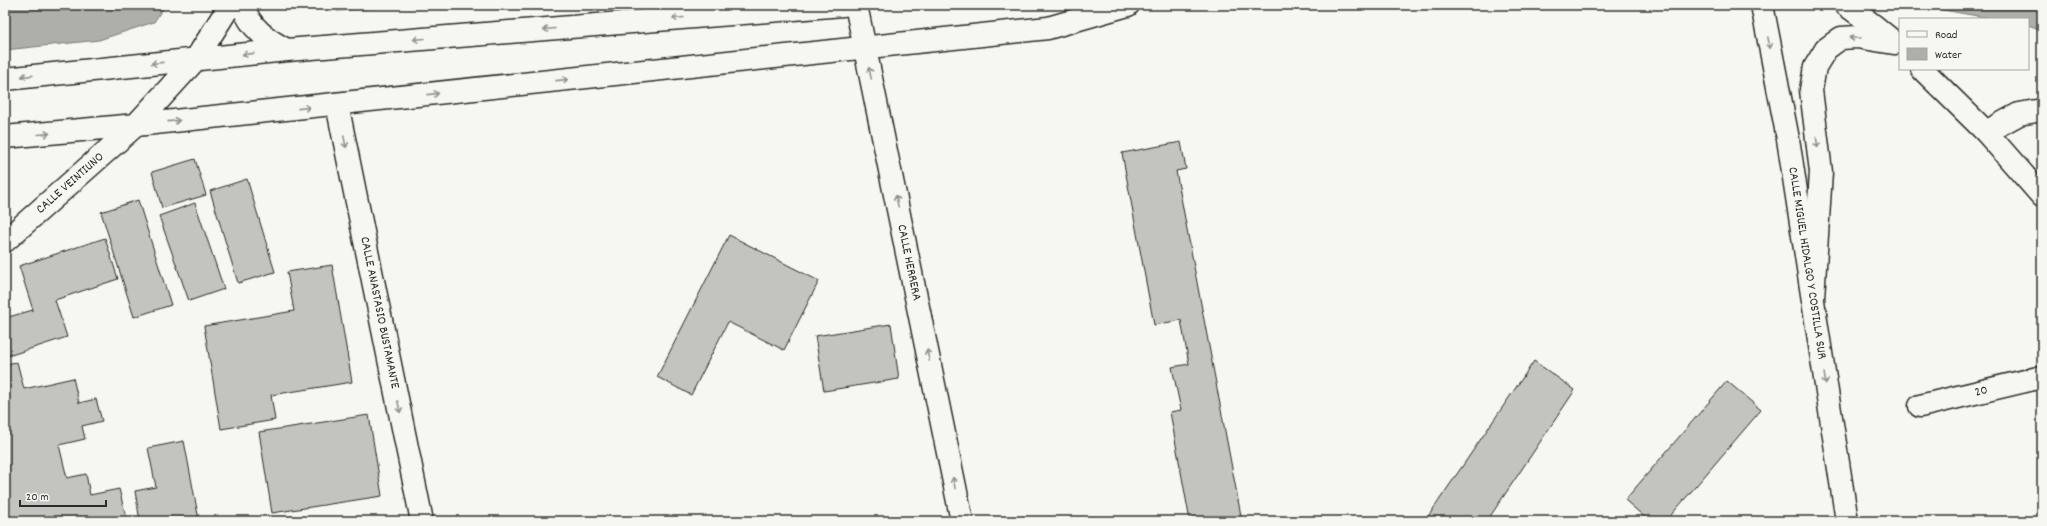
<svg xmlns="http://www.w3.org/2000/svg" width="2047" height="526" font-family="Dekko,sans-serif">
	<style>
		.water { fill: #aeaeab; stroke: #7a7a78 }
		.building { fill: #c3c3c0; stroke: #2b2b2b }
		.lines { fill: none; stroke-linecap: round; stroke-linejoin: round }
		.minor-casing { stroke: #2b2b2b; stroke-width: 25 }
		.tertiary-casing { stroke: #2b2b2b; stroke-width: 25 }
		.secondary-casing { stroke: #2b2b2b; stroke-width: 25 }
		.minor { stroke: #f6f6f2; stroke-width: 22 }
		.tertiary { stroke: #f6f6f2; stroke-width: 22 }
		.secondary { stroke: #f6f6f2; stroke-width: 22 }
		.oneway { stroke: #90908e }
		.labels { text-anchor: middle; dominant-baseline: central; stroke-width: 3.5; stroke-linejoin: round; paint-order: stroke }
		.street-label { font-size: 13px; fill: #2b2b2b; stroke: #f6f6f2 }
	</style>
	<rect width="100%" height="100%" fill="#f6f6f2"/>
	<filter id="ink" filterUnits="userSpaceOnUse"><feTurbulence type="fractalNoise" baseFrequency=".025" numOctaves="2"/><feDisplacementMap in="SourceGraphic" scale="8" xChannelSelector="R" yChannelSelector="G"/><feConvolveMatrix kernelMatrix="1 2 1 2 8 2 1 2 1" color-interpolation-filters="sRGB"/></filter>
	<g filter="url(#ink)">
		<path class="water" d="M 5,5 L 165,5 L 154,22 L 99,40 L 5,50 Z
			M 333,5 L 406,5 L 337,11 Z
			M 1914,5 L 2042,5 L 2042,30 L 2028,25 L 2028,19 L 1995,19 Z"/>
		<path class="building" d="M 1181,142 L 1186,169 L 1176,171 L 1242,521 L 1190,521 L 1170,412 L 1181,410 L 1172,367 L 1189,364 L 1181,320 L 1154,325 L 1122,153 Z
			M 195,159 L 206,195 L 162,208 L 152,172 Z
			M 247,179 L 275,272 L 238,283 L 210,191 Z
			M 138,200 L 171,305 L 134,317 L 101,212 Z
			M 195,203 L 224,289 L 189,301 L 159,216 Z
			M 729,235 L 819,281 L 784,350 L 728,322 L 691,395 L 657,377 Z
			M 105,238 L 118,279 L 55,300 L 67,337 L 5,357 L 5,318 L 33,310 L 19,266 Z
			M 332,265 L 352,382 L 271,395 L 275,420 L 221,429 L 204,326 L 294,311 L 287,272 Z
			M 891,324 L 899,379 L 824,391 L 815,336 Z
			M 1534,361 L 1575,390 L 1487,521 L 1425,521 Z
			M 17,362 L 24,389 L 73,378 L 79,403 L 96,399 L 102,421 L 82,426 L 85,439 L 59,445 L 67,478 L 86,474 L 90,495 L 119,489 L 127,521 L 5,521 L 5,364 Z
			M 1727,381 L 1761,410 L 1666,521 L 1649,521 L 1625,500 Z
			M 369,415 L 382,496 L 272,513 L 259,432 Z
			M 184,441 L 199,520 L 160,521 L 159,519 L 140,521 L 135,491 L 156,487 L 148,448 Z"/>
		<g class="lines">
			<defs>
				<g id="minor">
					<path id="s1" d="M 856,5 L 962,521"/>
					<path id="s2" d="M 337,104 L 422,521"/>
					<path d="M 1986,132 L 2019,114 L 2042,110"/>
					<path id="s3" d="M 5,241 L 136,125"/>
					<path id="s4" d="M 1920,406 L 2042,377"/>
				</g>
				<g id="tertiary">
					<path id="s5" d="M 1762,5 L 1788,139 L 1847,521"/>
				</g>
				<path id="secondary" d="M 243,5 C 249,27 267,40 287,50
					M 1846,5 L 1873,25 L 1895,43
					M 1922,69 L 1986,132 L 2042,196
					M 5,79 L 287,50 L 843,5
					M 136,125 L 196,59 L 230,5
					M 5,137 L 136,125 L 1048,28 L 1128,5
					M 1813,298 L 1821,172 L 1811,90 L 1815,67 L 1826,49 L 1841,38 L 1857,37 L 1894,43"/>
			</defs>
			<use href="#minor" class="minor-casing"/>
			<use href="#tertiary" class="tertiary-casing"/>
			<use href="#secondary" class="secondary-casing"/>
			<use href="#minor" class="minor"/>
			<use href="#tertiary" class="tertiary"/>
			<use href="#secondary" class="secondary"/>
		</g>
		<defs><path id="oneway-shaft" d="M-6 0H5M1.5-3L5.5 0L1.5 3" fill="none" stroke-width="1.6" stroke-linecap="round" stroke-linejoin="round"/></defs>
		<g class="oneway">
			<use href="#oneway-shaft" transform="translate(678 18) rotate(175)"/>
			<use href="#oneway-shaft" transform="translate(549 29) rotate(175)"/>
			<use href="#oneway-shaft" transform="translate(1855 38) rotate(180)"/>
			<use href="#oneway-shaft" transform="translate(419 39) rotate(175)"/>
			<use href="#oneway-shaft" transform="translate(1769 43) rotate(79)"/>
			<use href="#oneway-shaft" transform="translate(248 54) rotate(174)"/>
			<use href="#oneway-shaft" transform="translate(157 63) rotate(174)"/>
			<use href="#oneway-shaft" transform="translate(870 73) rotate(-102)"/>
			<use href="#oneway-shaft" transform="translate(27 76) rotate(174)"/>
			<use href="#oneway-shaft" transform="translate(562 80) rotate(-6)"/>
			<use href="#oneway-shaft" transform="translate(433 94) rotate(-6)"/>
			<use href="#oneway-shaft" transform="translate(304 108) rotate(-6)"/>
			<use href="#oneway-shaft" transform="translate(174 121) rotate(-6)"/>
			<use href="#oneway-shaft" transform="translate(44 134) rotate(-5)"/>
			<use href="#oneway-shaft" transform="translate(345 142) rotate(78)"/>
			<use href="#oneway-shaft" transform="translate(1817 142) rotate(83)"/>
			<use href="#oneway-shaft" transform="translate(897 201) rotate(-102)"/>
			<use href="#oneway-shaft" transform="translate(928 355) rotate(-102)"/>
			<use href="#oneway-shaft" transform="translate(1825 379) rotate(81)"/>
			<use href="#oneway-shaft" transform="translate(399 407) rotate(78)"/>
			<use href="#oneway-shaft" transform="translate(954 483) rotate(-102)"/>
		</g>
	</g>
	<g class="labels">
		<g class="street-label">
			<text stroke="none"><textPath href="#s3" startOffset="87">CALLE VEINTIUNO</textPath></text>
			<text stroke="none"><textPath href="#s1" startOffset="263">CALLE HERRERA</textPath></text>
			<text stroke="none"><textPath href="#s5" startOffset="262">CALLE MIGUEL HIDALGO Y COSTILLA SUR</textPath></text>
			<text stroke="none"><textPath href="#s2" startOffset="213">CALLE ANASTASIO BUSTAMANTE</textPath></text>
			<text stroke="none"><textPath href="#s4" startOffset="63">20</textPath></text>
		</g>
	</g>
	<rect width="2047" height="526" fill="none" stroke="#f6f6f2" stroke-width="20"/>
	<rect x="10" y="10" width="2027" height="506" fill="none" stroke="#2b2b2b" stroke-width="1.5" filter="url(#ink)"/>
	<rect x="1899" y="18" width="130" height="52" fill="#f6f6f2" stroke="#a5a5a2"/>
	<rect x="1907" y="31" width="20" height="6" fill="#f6f6f2" stroke="#a5a5a2"/>
	<text x="1935" y="38" font-size="12" fill="#2b2b2b">Road</text>
	<rect x="1907" y="48" width="20" height="12" fill="#aeaeab" stroke="#a5a5a2"/>
	<text x="1935" y="58" font-size="12" fill="#2b2b2b">Water</text>
	<path d="M20 500v6h86v-6" fill="none" stroke="#2b2b2b" stroke-width="2"/>
	<text x="26" y="500" font-size="12" fill="#2b2b2b" stroke="#f6f6f2" stroke-width="3" paint-order="stroke">20 m</text>
</svg>
